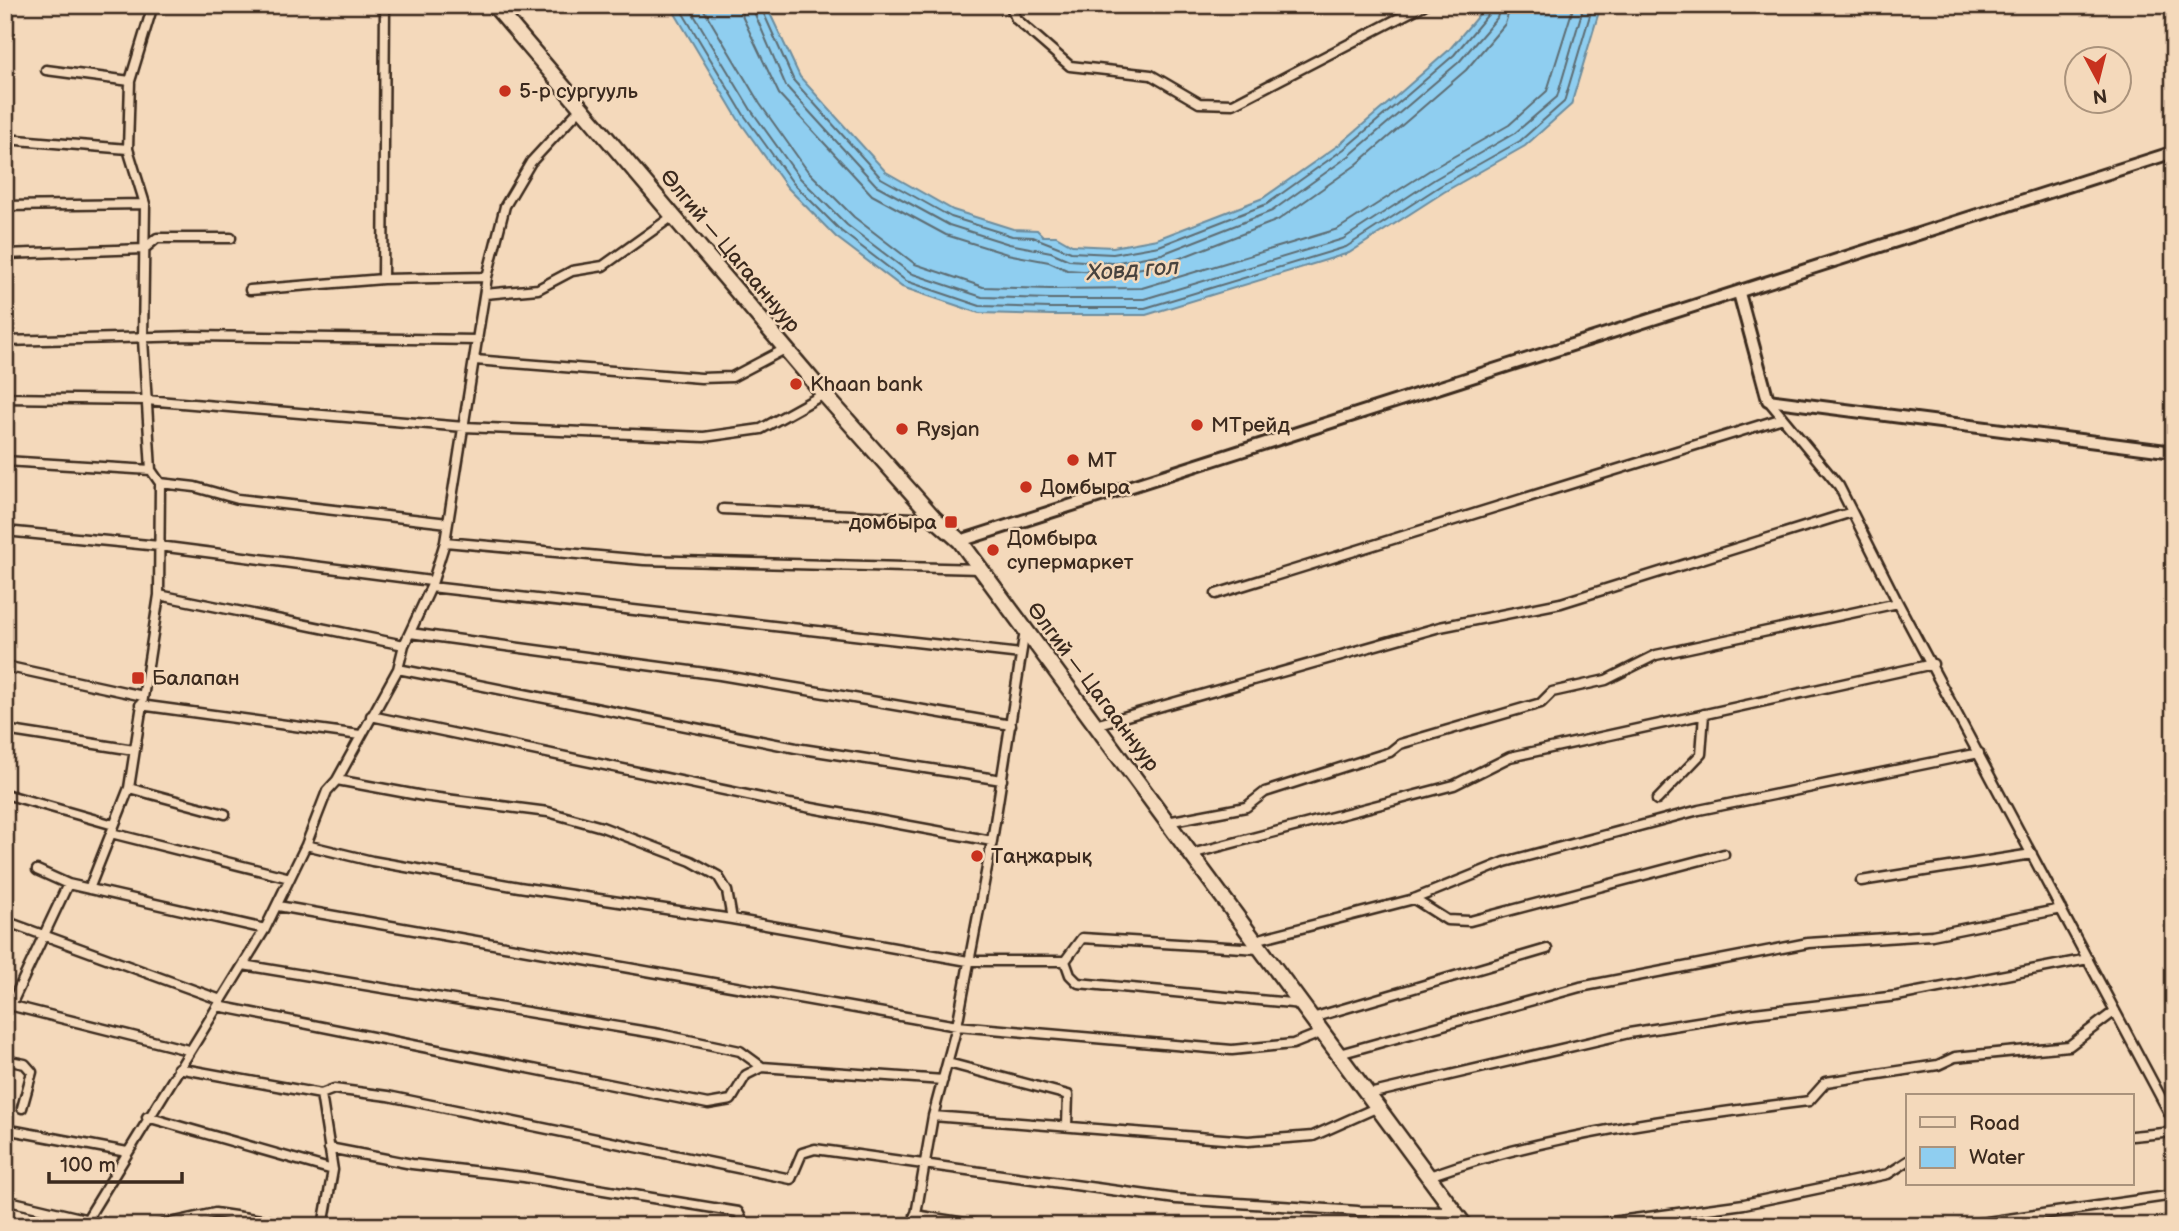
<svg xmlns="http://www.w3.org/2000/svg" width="2179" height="1231" font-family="'Balsamiq Sans',sans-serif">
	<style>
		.water { fill: #8fcef0; stroke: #6d8c9c; stroke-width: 2 }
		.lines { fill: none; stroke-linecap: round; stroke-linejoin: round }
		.shore { stroke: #5d6c72; stroke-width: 2 }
		.street-casing { stroke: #3b2a1e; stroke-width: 13 }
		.secondary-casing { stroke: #3b2a1e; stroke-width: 16 }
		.highway-casing { stroke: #3b2a1e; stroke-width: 19 }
		.street { stroke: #f4d9bb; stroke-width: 8 }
		.secondary { stroke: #f4d9bb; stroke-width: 10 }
		.highway { stroke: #f4d9bb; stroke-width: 14 }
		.poi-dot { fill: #c8321e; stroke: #f4d9bb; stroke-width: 2.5 }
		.labels { text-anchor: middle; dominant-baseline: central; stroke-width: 5; stroke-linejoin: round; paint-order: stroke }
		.poi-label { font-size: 21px; fill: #3b2a1e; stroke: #f4d9bb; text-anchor: start }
		.street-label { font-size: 21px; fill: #3b2a1e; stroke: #f4d9bb }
		.water-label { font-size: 23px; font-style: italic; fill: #48433e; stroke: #f4d9bb }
	</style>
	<rect width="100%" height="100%" fill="#f4d9bb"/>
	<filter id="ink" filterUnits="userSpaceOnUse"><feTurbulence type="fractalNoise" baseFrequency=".0143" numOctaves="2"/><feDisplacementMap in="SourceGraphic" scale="14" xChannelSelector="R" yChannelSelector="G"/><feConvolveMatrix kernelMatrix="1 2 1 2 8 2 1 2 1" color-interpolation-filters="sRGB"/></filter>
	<g filter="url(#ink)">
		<path class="water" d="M 670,5 L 766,5 L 800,77 L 886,172 L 953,210 L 1013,229 L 1037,230 L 1043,236 L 1056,236 L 1072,245 L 1113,247 L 1157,239 L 1263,198 L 1340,144 L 1399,94 L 1449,50 L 1487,5 L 1601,5 L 1571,105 L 1525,146 L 1444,192 L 1349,253 L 1146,315 L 1050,315 L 979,313 L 902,287 L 836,237 L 787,187 L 738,119 Z"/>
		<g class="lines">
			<path class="shore" d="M 678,5 L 744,115 L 793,183 L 841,231 L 906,281 L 980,306 L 1050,308 L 1145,308 L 1346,247 L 1440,186 L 1520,141 L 1564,102 L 1593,5
				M 688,5 L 751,110 L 799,177 L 847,225 L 910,273 L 982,297 L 1050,299 L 1144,299 L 1343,239 L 1435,179 L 1515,133 L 1557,97 L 1584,5
				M 701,5 L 760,104 L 807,170 L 854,217 L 915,264 L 983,287 L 1050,289 L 1142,288 L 1338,229 L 1430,170 L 1509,125 L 1547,91 L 1574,5
				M 740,5 L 743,18 L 779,94 L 872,195 L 946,235 L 1007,254 L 1049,262 L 1067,270 L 1113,273 L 1165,264 L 1278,220 L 1356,165 L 1466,70 L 1505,24 L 1511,5
				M 751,5 L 786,86 L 876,185 L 949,225 L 1009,244 L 1051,252 L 1069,260 L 1113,263 L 1162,254 L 1272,211 L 1349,156 L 1459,62 L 1497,18 L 1501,5
				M 760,5 L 794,81 L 881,178 L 951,217 L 1012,236 L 1033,237 L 1071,252 L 1113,254 L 1159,246 L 1267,204 L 1344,149 L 1403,99 L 1454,55 L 1490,12 L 1492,5"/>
			<defs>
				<path id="street" d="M 1010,5 L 1016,19 L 1070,66 L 1151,75 L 1199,103 L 1233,104 L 1424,5
					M 46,70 L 130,81
					M 5,139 L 128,149
					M 5,206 L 145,204
					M 5,254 L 144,249 L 157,238 L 231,238
					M 383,279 L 385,5
					M 250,290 L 383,279 L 487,277
					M 485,294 L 538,289 L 572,271 L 603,266 L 673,216
					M 5,341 L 193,336 L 478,340
					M 475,360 L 701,378 L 732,377 L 785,349
					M 5,398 L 146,400 L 464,427 L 704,437 L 761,429 L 824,394
					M 1768,400 L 1839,486 L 1898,603 L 2174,1122
					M 5,461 L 151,470
					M 160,483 L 195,487 L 238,499 L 448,523
					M 723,509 L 935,519
					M 5,531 L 159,546 L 431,581
					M 445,542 L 644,560 L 980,569
					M 431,587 L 1021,654
					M 1216,594 L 1783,418
					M 159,595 L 404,645
					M 410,633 L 720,675 L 1011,725
					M 5,666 L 143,696
					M 398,669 L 796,748 L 1002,780
					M 140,705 L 360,735
					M 371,716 L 790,804 L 992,841
					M 1095,725 L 1440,627 L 1561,603 L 1852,512
					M 5,730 L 134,750
					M 337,780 L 423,796 L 548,812 L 602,827 L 691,861 L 718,876 L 727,891 L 732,919
					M 129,788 L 225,814
					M 5,794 L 114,825
					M 1657,800 L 1701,754 L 1704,714
					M 1167,822 L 1246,807 L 1265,792 L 1390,752 L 1400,744 L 1541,703 L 1552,692 L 1606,680 L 1656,655 L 1898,603
					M 111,833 L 290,878
					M 306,845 L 372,861 L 519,887 L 732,919 L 968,961 L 1065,961 L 1070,975 L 1078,983 L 1302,1004
					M 1191,854 L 1454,785 L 1510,757 L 1933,664
					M 37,870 L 68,884 L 265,929
					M 1861,881 L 2032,854
					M 89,889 L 129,788 L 159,595 L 160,483 L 151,470 L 143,339 L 145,204 L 128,149 L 130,81 L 153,5
					M 1414,899 L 1447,920 L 1470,921 L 1724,854
					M 278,906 L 957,1026 L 1232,1050 L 1293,1044 L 1323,1032
					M 5,921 L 221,1000
					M 1255,940 L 1414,899 L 1505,862 L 1699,810 L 1979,753
					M 1065,961 L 1082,938 L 1259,949
					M 243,965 L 660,1034 L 740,1051 L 762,1067 L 943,1080
					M 5,1004 L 188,1050
					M 11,1005 L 68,884
					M 218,1006 L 708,1104 L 731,1100 L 746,1075 L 762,1067
					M 1312,1018 L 1547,949
					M 1339,1054 L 1580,987 L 1808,943 L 1932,935 L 2061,909
					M 5,1060 L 25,1064 L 32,1072 L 22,1108
					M 948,1063 L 1068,1095 L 1067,1125
					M 178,1068 L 321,1094 L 334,1089 L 388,1096 L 791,1179 L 802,1153 L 815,1149 L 1176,1199 L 1358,1211 L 1455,1212
					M 321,1094 L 333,1170 L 323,1226
					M 1369,1094 L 1629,1033 L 1754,1013 L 1897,996 L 2088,959
					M 933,1116 L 1248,1141 L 1313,1136 L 1378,1107
					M 147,1117 L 333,1170
					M 5,1129 L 127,1152
					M 2132,1136 L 2174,1132
					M 329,1148 L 412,1164 L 524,1177 L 738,1212 L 745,1226
					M 1429,1176 C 1550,1133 1681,1117 1809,1101 L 1826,1082 L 1938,1065 L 1955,1057 L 2069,1046 L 2115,1011
					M 5,1200 L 114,1226
					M 915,1215 L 984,1226
					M 83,1226 L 265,929 L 306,845 L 327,791 L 337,780 L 398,669 L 404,645 L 431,587 L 445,542 L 487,277 L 505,206 L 531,162 L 581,108
					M 157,1226 L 215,1213 L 301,1226
					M 914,1226 L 933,1116 L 957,1026 L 992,841 L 1025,630
					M 1582,1226 L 1744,1204 L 1888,1174 L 1908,1161
					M 1959,1226 L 2174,1195"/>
				<path id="secondary" d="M 1739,293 L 1768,400 L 2174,452
					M 960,541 L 2174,152"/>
				<path id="highway" d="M 494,5 L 824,394 L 935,519 L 960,541 L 1465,1226"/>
			</defs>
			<use href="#street" class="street-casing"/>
			<use href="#secondary" class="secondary-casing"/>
			<use href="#highway" class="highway-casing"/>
			<use href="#street" class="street"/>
			<use href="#secondary" class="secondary"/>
			<use href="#highway" class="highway"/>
		</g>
	</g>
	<g class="poi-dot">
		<circle cx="505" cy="91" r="7"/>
		<circle cx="796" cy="384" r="7"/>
		<circle cx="1197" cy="425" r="7"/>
		<circle cx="902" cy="429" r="7"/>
		<circle cx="1073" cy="460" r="7"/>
		<circle cx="1026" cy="487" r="7"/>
		<rect x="944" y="515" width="14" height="14" rx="3.5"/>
		<circle cx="993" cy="550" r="7"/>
		<rect x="131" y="671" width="14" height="14" rx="3.5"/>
		<circle cx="977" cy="856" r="7"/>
	</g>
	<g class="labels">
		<g class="poi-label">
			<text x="519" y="91">5-р сургууль</text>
			<text x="810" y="384">Khaan bank</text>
			<text x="1211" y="425">MTрейд</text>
			<text x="916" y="429">Rysjan</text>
			<text x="1087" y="460">МТ</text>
			<text x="1040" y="487">Домбыра</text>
			<text x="937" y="522" text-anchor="end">домбыра</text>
			<text x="1007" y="538">Домбыра<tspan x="1007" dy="24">супермаркет</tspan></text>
			<text x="152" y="678">Балапан</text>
			<text x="991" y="856">Таңжарық</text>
		</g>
		<g class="street-label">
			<text transform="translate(730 251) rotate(50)">Өлгий — Цагааннуур</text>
			<text transform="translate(1093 687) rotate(53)">Өлгий — Цагааннуур</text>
		</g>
		<g class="water-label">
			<text transform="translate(1133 270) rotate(-4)">Ховд гол</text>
		</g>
	</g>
	<rect width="2179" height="1231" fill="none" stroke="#f4d9bb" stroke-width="28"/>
	<rect x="14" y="14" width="2151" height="1203" fill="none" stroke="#3b2a1e" stroke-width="2.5" filter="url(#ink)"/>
	<rect x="1906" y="1094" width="228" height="91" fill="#f4d9bb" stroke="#aa937c" stroke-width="2"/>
	<rect x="1920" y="1117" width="35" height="10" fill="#f4d9bb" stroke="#aa937c" stroke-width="2"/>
	<text x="1969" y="1130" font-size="21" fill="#3b2a1e">Road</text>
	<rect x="1920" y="1147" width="35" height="21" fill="#8fcef0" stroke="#aa937c" stroke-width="2"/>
	<text x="1969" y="1164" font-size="21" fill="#3b2a1e">Water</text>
	<g transform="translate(2098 80) rotate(173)"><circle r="33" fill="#f4d9bb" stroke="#aa937c" stroke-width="2"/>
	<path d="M0-5L12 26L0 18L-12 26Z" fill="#c8321e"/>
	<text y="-10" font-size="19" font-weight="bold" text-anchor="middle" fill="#3b2a1e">N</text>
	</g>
	<path d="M49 1172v10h133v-10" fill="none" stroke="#3b2a1e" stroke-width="3.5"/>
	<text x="60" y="1172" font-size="21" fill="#3b2a1e" stroke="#f4d9bb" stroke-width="5" paint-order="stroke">100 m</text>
</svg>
